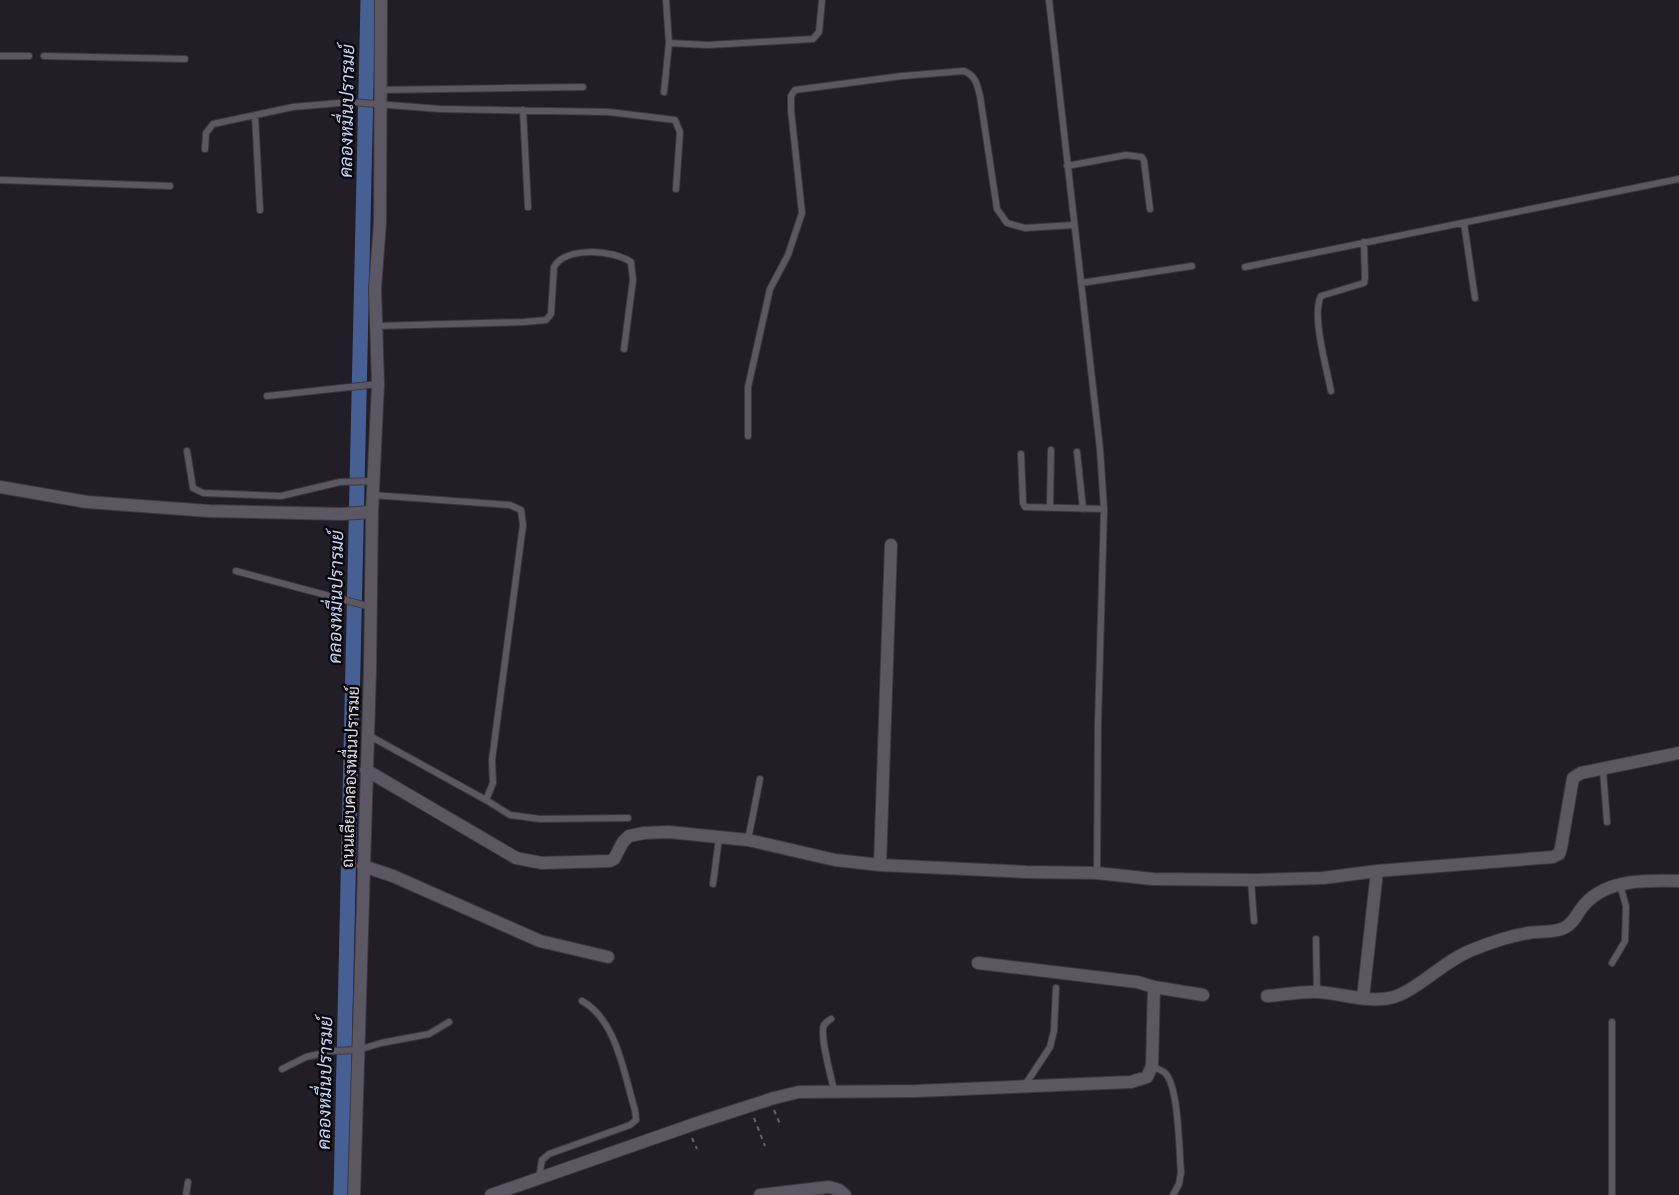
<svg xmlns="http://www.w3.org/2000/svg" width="1679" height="1195" font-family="Ubuntu,Sarabun,sans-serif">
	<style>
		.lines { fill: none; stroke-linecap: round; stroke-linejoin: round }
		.canal { stroke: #476093; stroke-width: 15 }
		.lane-casing { stroke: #3b3840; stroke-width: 8 }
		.street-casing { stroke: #3b3840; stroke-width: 14 }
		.path { stroke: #66636c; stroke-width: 2; stroke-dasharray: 4.5 4.5; stroke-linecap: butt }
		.lane { stroke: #5c5863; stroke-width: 6 }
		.street { stroke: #5c5863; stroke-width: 12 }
		.labels { text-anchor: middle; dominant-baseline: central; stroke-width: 5; stroke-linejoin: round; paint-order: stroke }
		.street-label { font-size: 16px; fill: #e2e0e7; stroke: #0b090e }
		.water-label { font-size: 18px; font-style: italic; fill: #c7d7f6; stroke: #0b090e }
	</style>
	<rect width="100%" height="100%" fill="#221e28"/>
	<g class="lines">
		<path class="canal" d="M 341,1195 L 368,0"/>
		<defs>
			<path id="lane" d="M 1049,0 L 1100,449 L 1104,509 L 1098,724 L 1097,873
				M 669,43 L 708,45 L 813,39 L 819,32 L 822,0
				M 0,56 L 29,56
				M 44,56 L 185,59
				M 380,90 L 583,87
				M 664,92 L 669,43 L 666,0
				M 523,110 L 528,207
				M 255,115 L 260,210
				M 205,149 L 206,133 L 213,124 L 293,107 L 351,102 L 440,109 L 609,112 L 675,120 L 680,132 L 676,189
				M 1067,166 L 1126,155 L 1142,157 L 1144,161 L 1150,209
				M 0,180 L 170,186
				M 1464,223 L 1475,298
				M 1245,267 L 1679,179
				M 1081,283 L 1192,266
				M 375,326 L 524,322 L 546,320 L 551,314 L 554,267 C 566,246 614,250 631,262 L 633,280 L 624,349
				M 1331,391 C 1327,369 1311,315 1321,296 L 1364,283 L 1365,278 L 1364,242
				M 267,396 L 378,384
				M 748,436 L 748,387 L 770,289 L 788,255 L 802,213 L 791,110 L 791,96 L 795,90 L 902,76 L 964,71 C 976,76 977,84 980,96 L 997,209 L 1007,223 L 1025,228 L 1074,225
				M 187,451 L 193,488 L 203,493 L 281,496 L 340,482 L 373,481
				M 1077,452 L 1083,509
				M 1021,454 L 1023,503 L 1025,507 L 1104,509
				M 1050,508 L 1051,450
				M 236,571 L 371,607
				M 368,735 L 486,800 L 493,783 L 492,760 L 523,525 L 521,510 L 510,505 L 372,495
				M 1603,770 L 1607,822
				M 486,800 L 510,815 L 540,819 L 628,818
				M 748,840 L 760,779
				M 1251,880 L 1254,921
				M 713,884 L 719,838
				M 1316,939 L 1317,992
				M 1612,963 L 1625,941 L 1626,906 L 1620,885
				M 831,1019 C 828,1021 826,1022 824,1025 C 819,1035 832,1079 834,1091
				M 1612,1022 L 1612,1195
				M 1152,1066 C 1156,1068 1162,1070 1165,1073 C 1179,1086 1179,1152 1181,1172 L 1179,1184 L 1173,1195
				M 282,1069 L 306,1057 L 332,1051 L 358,1050 L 381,1043 L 429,1034 L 449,1022
				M 1025,1085 L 1050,1047 L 1054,1031 L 1056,988
				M 539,1178 L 542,1160 L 549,1154 L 630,1125 L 636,1120 L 635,1110 C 624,1075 617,1020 582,1001
				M 186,1195 L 188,1182"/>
			<path id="street" d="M 0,487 L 87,502 L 209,511 L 341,514 L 372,512
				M 366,770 L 516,858 L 542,863 L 610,861 L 614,859 L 623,842 L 629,836 L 644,833 L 669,832 L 748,840 L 835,860 L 880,865 L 1026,872 L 1097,873 L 1153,879 L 1257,880 L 1323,878 L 1377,871 L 1553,857 L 1559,854 L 1561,848 L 1573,778 L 1581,773 L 1679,753
				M 880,865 L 891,545
				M 363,866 L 393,876 L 540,941 L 608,957
				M 978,963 L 1137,982 L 1154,987 L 1203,995
				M 1267,996 C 1284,995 1300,991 1317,992 C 1341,993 1370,1004 1394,997 C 1419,989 1445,960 1472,950 C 1489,943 1510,936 1528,933 C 1540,931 1553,933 1564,928 C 1575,923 1577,912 1585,904 C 1607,879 1648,880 1679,881
				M 1363,998 L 1377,871
				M 354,1195 L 370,670 L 372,512 L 378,384 L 375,288 L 380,223 L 381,0
				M 491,1195 L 700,1122 L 774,1098 L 799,1092 L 916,1091 L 1131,1082 L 1147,1077 L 1152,1066 L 1154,987
				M 760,1195 L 829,1187 L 839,1190 L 845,1195"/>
		</defs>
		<use href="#lane" class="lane-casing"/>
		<use href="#street" class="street-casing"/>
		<path class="path" d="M 774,1110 L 780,1124
			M 754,1118 L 765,1146
			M 692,1138 L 697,1149"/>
		<use href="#lane" class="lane"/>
		<use href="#street" class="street"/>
	</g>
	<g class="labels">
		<g class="street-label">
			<text transform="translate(350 777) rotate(-88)">ถนนเลียบคลองหมื่นปรารมย์</text>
		</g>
		<g class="water-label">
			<text transform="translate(346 111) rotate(-89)">คลองหมื่นปรารมย์</text>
			<text transform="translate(335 597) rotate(-89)">คลองหมื่นปรารมย์</text>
			<text transform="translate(324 1083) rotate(-89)">คลองหมื่นปรารมย์</text>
		</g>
	</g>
</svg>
